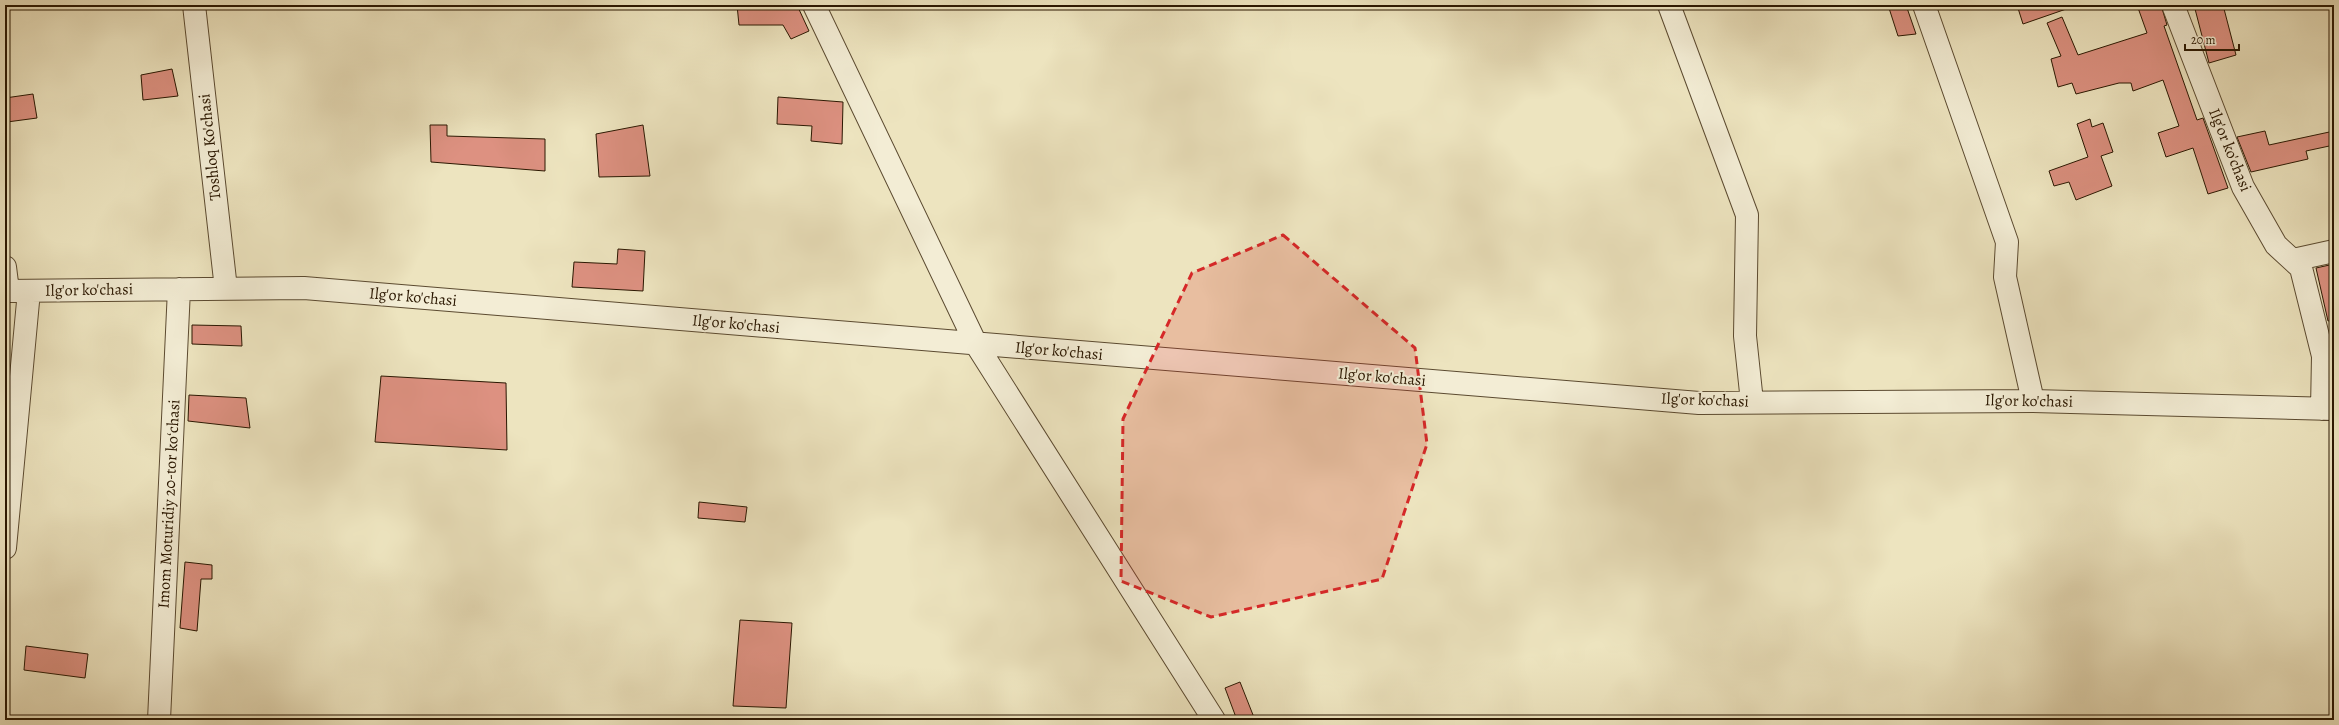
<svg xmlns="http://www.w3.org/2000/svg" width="2339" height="725" font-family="Alegreya,serif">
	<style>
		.building { fill: #dd9181; stroke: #2a1701 }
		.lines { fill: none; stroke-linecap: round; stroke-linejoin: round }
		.minor-casing { stroke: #5b4a30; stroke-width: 24 }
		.minor { stroke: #f3edd5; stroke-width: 22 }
		.marked { fill: #d62828; fill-opacity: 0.2; stroke: #d62828; stroke-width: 3; stroke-dasharray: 8 5; stroke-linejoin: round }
		.labels { text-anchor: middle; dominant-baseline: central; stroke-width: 4; stroke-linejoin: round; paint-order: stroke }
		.street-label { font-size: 16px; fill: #2a1701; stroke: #f3edd5 }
	</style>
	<rect width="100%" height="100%" fill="#ede4bf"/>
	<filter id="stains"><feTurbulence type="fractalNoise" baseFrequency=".005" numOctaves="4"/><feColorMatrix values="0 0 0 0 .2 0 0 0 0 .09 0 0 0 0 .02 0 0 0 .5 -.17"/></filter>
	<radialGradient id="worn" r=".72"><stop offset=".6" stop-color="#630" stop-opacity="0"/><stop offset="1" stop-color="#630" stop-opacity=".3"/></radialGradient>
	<path class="building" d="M 737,5 L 797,5 L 809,31 L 791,39 L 783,25 L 739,25 Z
		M 1888,5 L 1906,5 L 1916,34 L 1898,36 Z
		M 2017,5 L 2071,5 L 2072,7 L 2023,24 Z
		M 2137,5 L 2161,5 L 2167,25 L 2164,26 L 2197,120 L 2203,118 L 2228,188 L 2208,194 L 2193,148 L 2166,157 L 2158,133 L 2179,126 L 2163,80 L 2133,91 L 2131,83 L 2119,83 L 2076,94 L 2072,83 L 2058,87 L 2051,59 L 2061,56 L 2047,23 L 2062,17 L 2078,55 L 2147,33 Z
		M 2194,5 L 2223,5 L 2236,55 L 2209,63 Z
		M 172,69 L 178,96 L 143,100 L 141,75 Z
		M 33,94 L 37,118 L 7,122 L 5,98 Z
		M 778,97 L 843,102 L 842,144 L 811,141 L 812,126 L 777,124 Z
		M 2090,119 L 2092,127 L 2103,123 L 2113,152 L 2101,156 L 2112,186 L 2076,200 L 2069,182 L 2054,186 L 2049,171 L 2088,157 L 2077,124 Z
		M 430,125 L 447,125 L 447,136 L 545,139 L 545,171 L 431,162 Z
		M 643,125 L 650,176 L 599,177 L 596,134 Z
		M 2265,131 L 2269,145 L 2334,131 L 2334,145 L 2306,151 L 2308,159 L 2251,172 L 2237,137 Z
		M 618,249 L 645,251 L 643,291 L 572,287 L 574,262 L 617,264 Z
		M 2334,264 L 2334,320 L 2328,321 L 2316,268 Z
		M 192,325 L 241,326 L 242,346 L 192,344 Z
		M 381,376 L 506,383 L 507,450 L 375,442 Z
		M 189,395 L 246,398 L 250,428 L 188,421 Z
		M 699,502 L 747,507 L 745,522 L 698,518 Z
		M 185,562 L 212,565 L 212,579 L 201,579 L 197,631 L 180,628 Z
		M 740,620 L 792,623 L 786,708 L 733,706 Z
		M 26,646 L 88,654 L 85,678 L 24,670 Z
		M 1240,682 L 1255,720 L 1237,720 L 1225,688 Z"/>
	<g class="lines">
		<defs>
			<path id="minor" d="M 194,5 L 226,289
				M 814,5 L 976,344 L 1214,720
				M 1669,5 L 1747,215 L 1745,336 L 1752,402
				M 1924,5 L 2007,242 L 2005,277 L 2033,401
				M 2173,5 L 2243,187 L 2276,245 L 2301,268 L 2323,356 L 2322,409
				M 2293,260 L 2334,251
				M 5,267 L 8,291
				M 5,291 L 304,288 L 1699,403 L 2033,401 L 2334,409
				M 5,548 L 29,291
				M 159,720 L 179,289"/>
		</defs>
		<use href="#minor" class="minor-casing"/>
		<use href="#minor" class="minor"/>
	</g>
	<path class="marked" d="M 1283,235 L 1415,348 L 1427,444 L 1382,579 L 1211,617 L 1121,581 L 1123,419 L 1192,273 Z"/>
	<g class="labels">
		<g class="street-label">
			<text transform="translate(210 147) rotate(-96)">Toshloq Ko'chasi</text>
			<text transform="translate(2230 150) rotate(68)">Ilg'or ko'chasi</text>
			<text transform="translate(89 290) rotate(-1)">Ilg'or ko'chasi</text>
			<text transform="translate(413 297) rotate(5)">Ilg'or ko'chasi</text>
			<text transform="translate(736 324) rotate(5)">Ilg'or ko'chasi</text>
			<text transform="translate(1059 351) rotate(5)">Ilg'or ko'chasi</text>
			<text transform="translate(1382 377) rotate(5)">Ilg'or ko'chasi</text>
			<text transform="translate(1705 400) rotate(2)">Ilg'or ko'chasi</text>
			<text transform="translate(2029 401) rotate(1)">Ilg'or ko'chasi</text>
			<text transform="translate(169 504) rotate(-87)">Imom Moturidiy 20-tor koʻchasi</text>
		</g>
	</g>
	<rect width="2339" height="725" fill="none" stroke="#ede4bf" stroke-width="20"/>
	<rect x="6" y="6" width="2327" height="713" fill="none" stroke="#2a1701" stroke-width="2"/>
	<rect x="10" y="10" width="2319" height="705" fill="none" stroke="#2a1701"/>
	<path d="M2185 44v6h54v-6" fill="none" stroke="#2a1701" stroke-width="2"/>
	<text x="2191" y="44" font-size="12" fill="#2a1701" stroke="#f3edd5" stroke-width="3" paint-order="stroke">20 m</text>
	<rect width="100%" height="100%" filter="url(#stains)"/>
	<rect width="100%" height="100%" fill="url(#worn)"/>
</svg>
